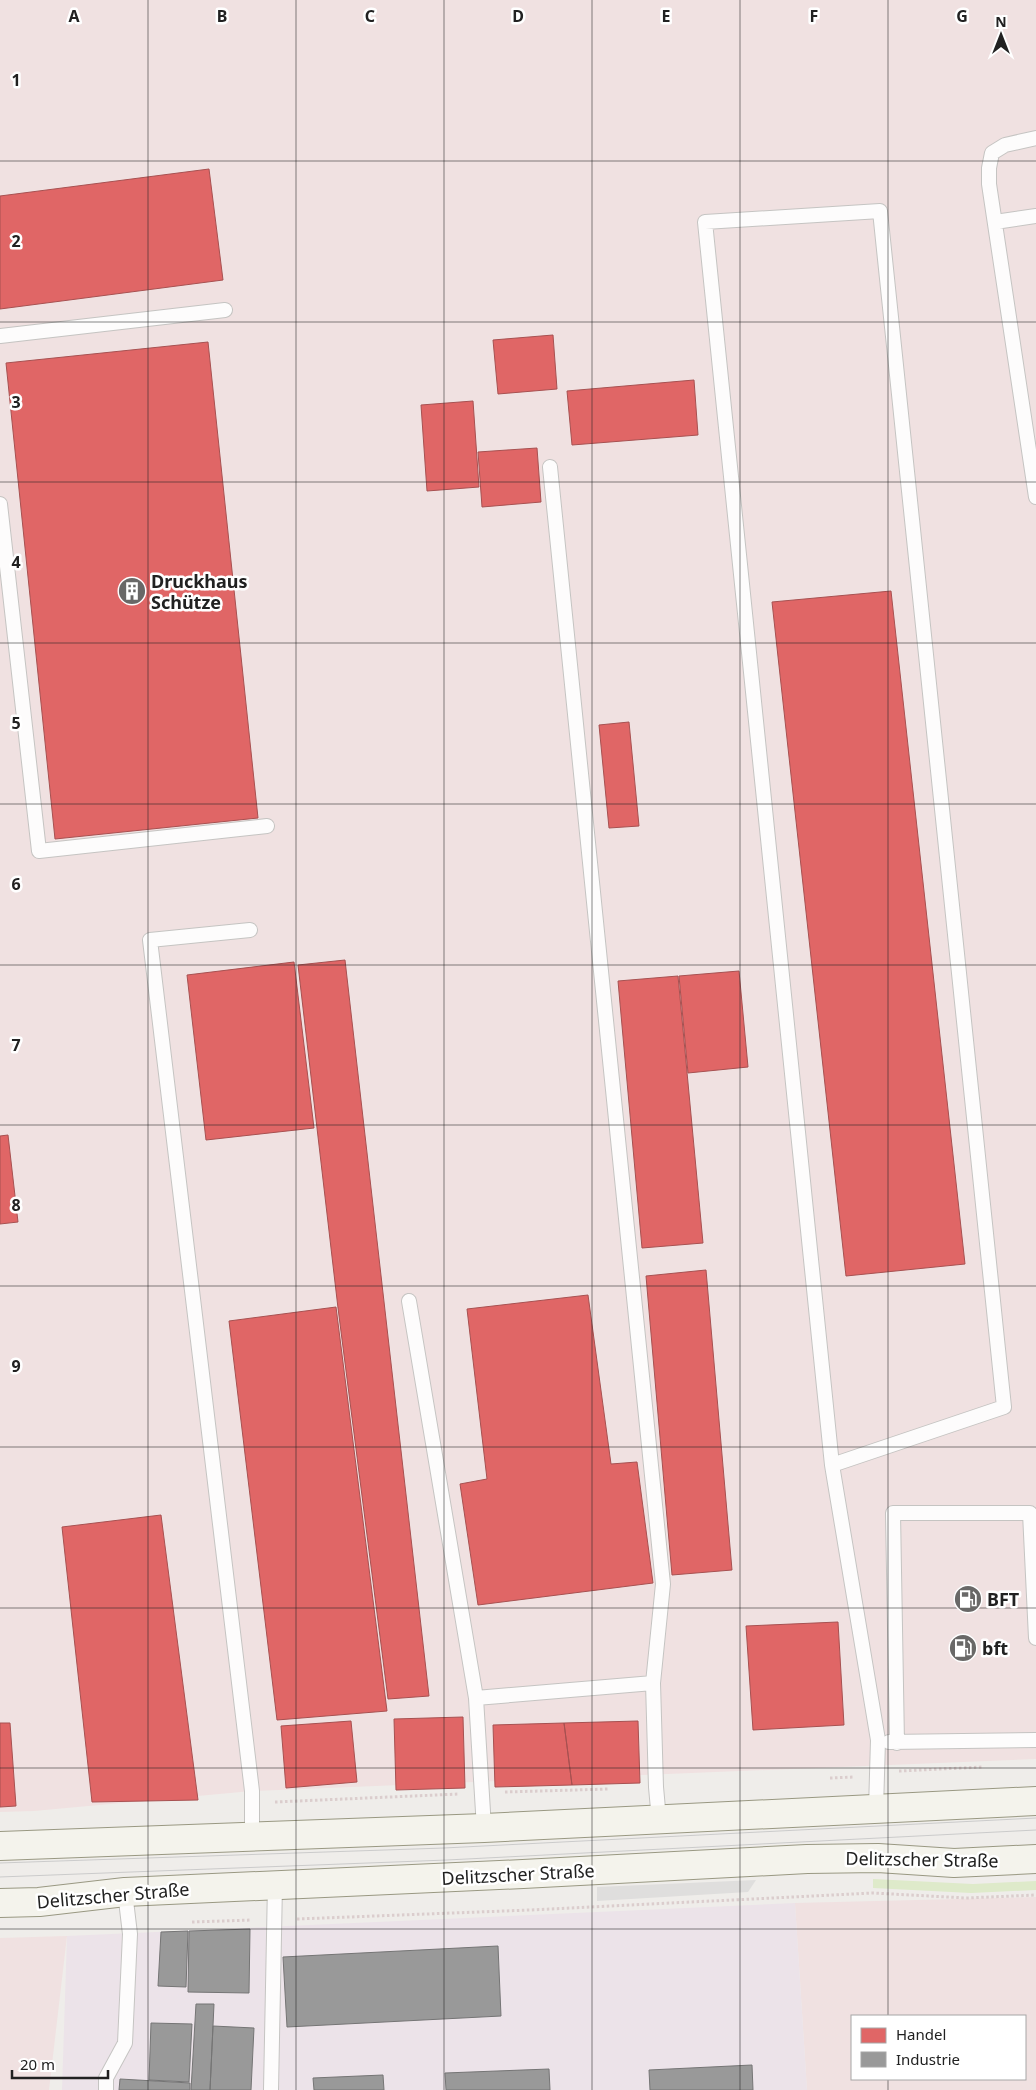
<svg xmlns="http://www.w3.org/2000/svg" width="1036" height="2090" font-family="'Noto Sans',sans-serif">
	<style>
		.commercial { fill: #f0e1e1; fill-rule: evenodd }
		.industrial { fill: #ece3e9 }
		.grass { fill: #deeaca }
		.parking { fill: #dfdedd }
		.shops { fill: #e06666; stroke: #a75151 }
		.industry { fill: #999; stroke: #757575 }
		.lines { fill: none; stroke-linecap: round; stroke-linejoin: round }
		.service-casing { stroke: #c5c4c2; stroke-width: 16 }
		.secondary-casing { stroke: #999882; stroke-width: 30 }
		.path { stroke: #dbcdcd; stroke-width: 3; stroke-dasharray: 2.5 2.5; stroke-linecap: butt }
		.service { stroke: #fdfcfc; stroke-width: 14 }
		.secondary { stroke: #f4f3ec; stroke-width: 28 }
		.tram { stroke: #cbcbcb; stroke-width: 1 }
		.grid { fill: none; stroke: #212121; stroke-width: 1; stroke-opacity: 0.55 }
		.labels { text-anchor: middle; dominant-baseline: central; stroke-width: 5; stroke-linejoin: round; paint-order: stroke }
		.poi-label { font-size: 18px; font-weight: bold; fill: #212121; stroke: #fff; text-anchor: start }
		.street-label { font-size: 18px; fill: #212121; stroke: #fff }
		.grid-label { font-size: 16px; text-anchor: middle; font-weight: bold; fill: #212121; stroke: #fff; stroke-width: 5; stroke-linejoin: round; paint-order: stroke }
	</style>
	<rect width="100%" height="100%" fill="#efedea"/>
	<path class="commercial" d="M 0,0 L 1036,0 L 1036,1759 L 252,1791 L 34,1811 L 0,1812 Z
		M 1036,1897 L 1036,2090 L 807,2090 L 795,1903 ZM 852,2016 L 1025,2016 L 1025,2079 L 852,2079 Z
		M 67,1936 L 49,2090 L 0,2090 L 0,1938 Z"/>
	<path class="industrial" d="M 795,1903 L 807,2090 L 62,2090 L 67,1936 Z"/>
	<path class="grass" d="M 873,1879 L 973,1884 L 1036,1881 L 1036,1890 L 971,1893 L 873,1888 Z"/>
	<path class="parking" d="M 756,1880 L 748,1892 L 597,1901 L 597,1887 Z"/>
	<path class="shops" d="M 209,169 L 223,280 L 0,309 L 0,196 Z
		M 553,335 L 557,389 L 498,394 L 493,340 Z
		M 208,342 L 258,818 L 55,839 L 6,363 Z
		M 694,380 L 698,435 L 572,445 L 567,391 Z
		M 473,401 L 479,487 L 427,491 L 421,405 Z
		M 537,448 L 541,502 L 482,507 L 478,452 Z
		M 891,591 L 965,1264 L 846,1276 L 772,602 Z
		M 629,722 L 639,826 L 609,828 L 599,725 Z
		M 345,960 L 429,1696 L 388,1699 L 338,1308 L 298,965 Z
		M 294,962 L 314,1128 L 206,1140 L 187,975 Z
		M 739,971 L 748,1067 L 688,1073 L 679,976 Z
		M 678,976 L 703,1243 L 642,1248 L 618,981 Z
		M 8,1135 L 18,1222 L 0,1224 L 0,1136 Z
		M 706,1270 L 732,1570 L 672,1575 L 646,1276 Z
		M 588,1295 L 611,1464 L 637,1462 L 653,1583 L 478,1605 L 460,1484 L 487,1479 L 467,1309 Z
		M 336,1307 L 387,1711 L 277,1720 L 229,1321 Z
		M 161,1515 L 198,1800 L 92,1802 L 62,1527 Z
		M 838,1622 L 844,1725 L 753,1730 L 746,1626 Z
		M 463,1717 L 465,1788 L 396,1790 L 394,1719 Z
		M 351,1721 L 357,1782 L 286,1788 L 281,1726 Z
		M 638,1721 L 640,1783 L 572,1785 L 564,1723 Z
		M 0,1723 L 10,1723 L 16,1806 L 0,1807 Z
		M 564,1723 L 572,1785 L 495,1787 L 493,1725 Z"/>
	<path class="industry" d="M 250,1929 L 249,1993 L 188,1992 L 189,1931 Z
		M 188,1931 L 186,1987 L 158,1986 L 161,1932 Z
		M 498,1946 L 501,2016 L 287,2027 L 283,1957 Z
		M 196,2004 L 214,2004 L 210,2090 L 191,2090 Z
		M 151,2023 L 192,2024 L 189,2082 L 149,2080 Z
		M 213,2026 L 254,2028 L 251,2090 L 210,2090 Z
		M 752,2065 L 753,2090 L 650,2090 L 649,2070 Z
		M 549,2069 L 550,2090 L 446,2090 L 445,2073 Z
		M 383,2075 L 384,2090 L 314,2090 L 313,2078 Z
		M 120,2079 L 190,2083 L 190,2090 L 119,2090 Z"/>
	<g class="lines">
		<defs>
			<path id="service" d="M 1036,138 L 1005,145 L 992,153 L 989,168 L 989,184 L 1036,497
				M 995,222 L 1036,216
				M 0,336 L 225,310
				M 550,467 L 663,1584 L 653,1683 L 656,1787 L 659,1820
				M 0,504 L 39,851 L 267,826
				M 250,930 L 150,940 L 252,1791 L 252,1838
				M 409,1301 L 476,1698
				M 832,1465 L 1004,1407 L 880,211 L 705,222 L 832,1465 L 878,1740 L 876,1809
				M 889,1742 L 1036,1740
				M 897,1743 L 893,1513 L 1030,1513 L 1036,1638
				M 484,1828 L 476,1698 L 653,1683
				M 106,2090 L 106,2078 L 125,2043 L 130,1934 L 125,1892
				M 271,2090 L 275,1884"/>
			<path id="secondary" d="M 0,1846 L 484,1828 L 1036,1801
				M 0,1903 L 39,1902 L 125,1892 L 523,1874 L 807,1859 L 878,1858 L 954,1863 L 1036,1859"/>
		</defs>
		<use href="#service" class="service-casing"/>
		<use href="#secondary" class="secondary-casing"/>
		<path class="path" d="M 899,1771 L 983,1767
			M 830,1778 L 854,1777
			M 505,1792 L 609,1789
			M 275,1802 L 459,1794
			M 297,1919 L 530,1910 L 873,1893 L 966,1898 L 1036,1895
			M 192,1922 L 251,1920"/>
		<use href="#service" class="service"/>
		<use href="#secondary" class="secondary"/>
		<path class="tram" d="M 0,1863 L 444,1848 L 1036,1818
			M 0,1877 L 447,1860 L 1036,1830"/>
	</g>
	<path class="grid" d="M 148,0 L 148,2090M 296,0 L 296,2090M 444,0 L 444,2090M 592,0 L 592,2090M 740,0 L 740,2090M 888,0 L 888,2016M 0,161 L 1036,161M 0,322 L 1036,322M 0,482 L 1036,482M 0,643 L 1036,643M 0,804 L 1036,804M 0,965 L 1036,965M 0,1125 L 1036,1125M 0,1286 L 1036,1286M 0,1447 L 1036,1447M 0,1608 L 1036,1608M 0,1768 L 1036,1768M 0,1929 L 1036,1929M 888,2079 L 888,2090"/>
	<defs>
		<symbol id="building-disc" viewBox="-11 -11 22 22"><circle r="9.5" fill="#696867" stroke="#fff"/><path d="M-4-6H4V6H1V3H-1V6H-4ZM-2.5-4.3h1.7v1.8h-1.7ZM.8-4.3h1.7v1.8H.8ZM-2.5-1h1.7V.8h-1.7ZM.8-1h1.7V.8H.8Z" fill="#fff"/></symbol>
		<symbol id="fuel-disc" viewBox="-11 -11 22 22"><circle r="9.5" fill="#696867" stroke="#fff"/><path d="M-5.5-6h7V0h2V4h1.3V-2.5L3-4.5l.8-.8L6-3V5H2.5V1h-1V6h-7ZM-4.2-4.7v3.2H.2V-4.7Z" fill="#fff"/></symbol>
	</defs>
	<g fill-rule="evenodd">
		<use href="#building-disc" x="116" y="575" width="32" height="32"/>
		<use href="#fuel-disc" x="952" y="1583" width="32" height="32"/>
		<use href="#fuel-disc" x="947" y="1632" width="32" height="32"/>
	</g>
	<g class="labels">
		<g class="poi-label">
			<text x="151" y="581">Druckhaus<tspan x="151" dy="21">Schütze</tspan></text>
			<text x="987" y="1599">BFT</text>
			<text x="982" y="1648">bft</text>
		</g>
		<g class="street-label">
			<text transform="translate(922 1859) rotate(1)">Delitzscher Straße</text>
			<text transform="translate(518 1874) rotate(-3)">Delitzscher Straße</text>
			<text transform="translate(113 1895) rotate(-5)">Delitzscher Straße</text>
		</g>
	</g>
	<g class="grid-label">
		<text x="74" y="22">A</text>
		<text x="222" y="22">B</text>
		<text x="370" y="22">C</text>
		<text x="518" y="22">D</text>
		<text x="666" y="22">E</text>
		<text x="814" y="22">F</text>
		<text x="962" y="22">G</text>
		<text x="16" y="86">1</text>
		<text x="16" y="247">2</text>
		<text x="16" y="408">3</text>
		<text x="16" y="568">4</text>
		<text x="16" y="729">5</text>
		<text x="16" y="890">6</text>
		<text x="16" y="1051">7</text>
		<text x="16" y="1211">8</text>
		<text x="16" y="1372">9</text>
	</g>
	<rect x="851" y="2015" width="175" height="65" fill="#ffffff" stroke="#a6a6a6"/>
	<rect x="861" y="2028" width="25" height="15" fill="#e06666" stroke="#a6a6a6"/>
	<text x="896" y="2040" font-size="15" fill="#212121">Handel</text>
	<rect x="861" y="2052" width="25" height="15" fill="#999999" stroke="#a6a6a6"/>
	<text x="896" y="2065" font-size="15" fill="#212121">Industrie</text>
	<g transform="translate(1001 35)" stroke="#ffffff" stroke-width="4" paint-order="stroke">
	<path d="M0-4L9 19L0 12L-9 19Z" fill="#212121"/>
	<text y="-8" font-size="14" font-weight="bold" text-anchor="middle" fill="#212121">N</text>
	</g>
	<path d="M12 2070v8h96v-8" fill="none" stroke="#212121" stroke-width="2.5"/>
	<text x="20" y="2070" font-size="15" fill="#212121" stroke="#ffffff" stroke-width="4" paint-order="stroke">20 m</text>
</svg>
